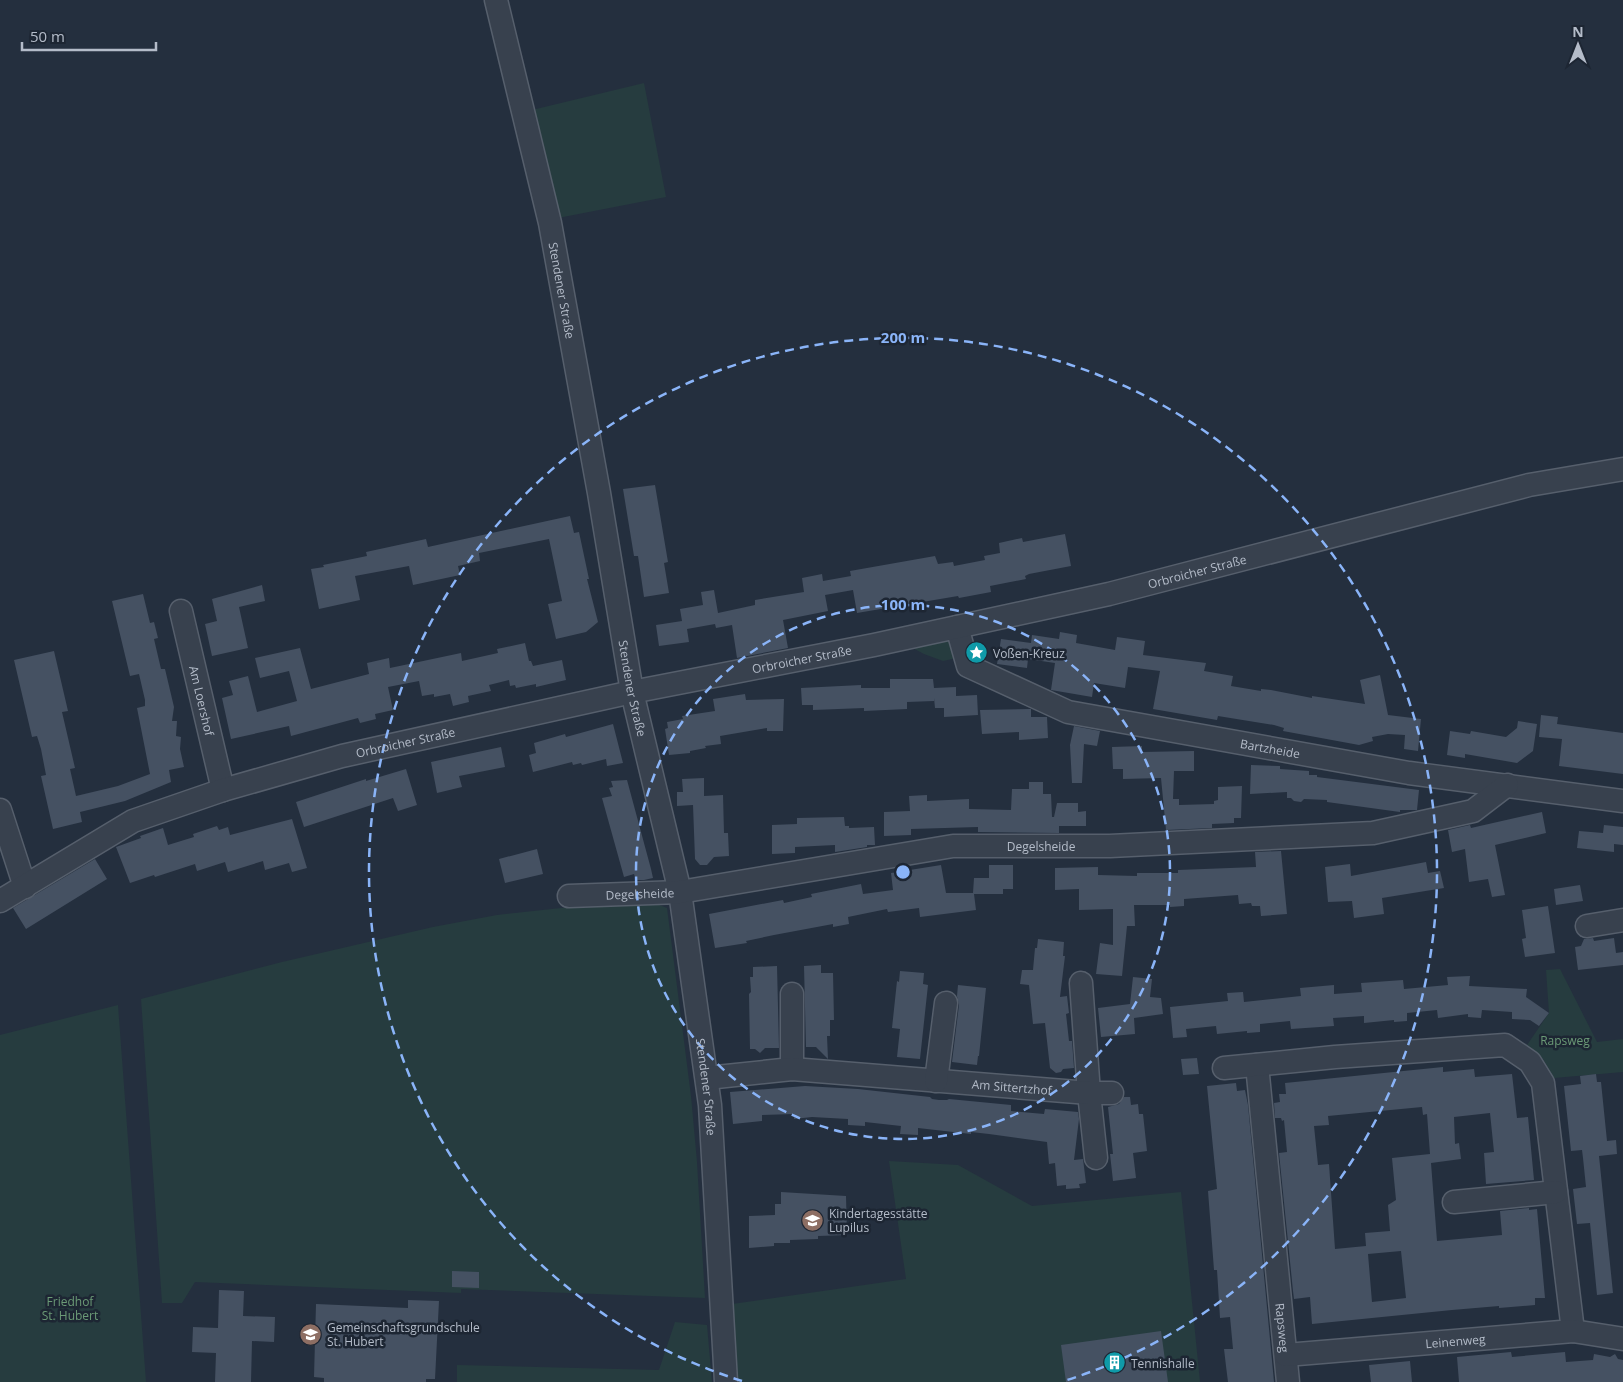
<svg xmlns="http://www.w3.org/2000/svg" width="1623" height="1382" font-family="'Open Sans',sans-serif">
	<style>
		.green { fill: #263c3f }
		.building { fill: #455162; fill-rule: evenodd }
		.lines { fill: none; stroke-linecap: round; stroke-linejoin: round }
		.minor-casing { stroke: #565f6c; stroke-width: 25 }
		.minor { stroke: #38414e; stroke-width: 22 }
		.ring { fill: none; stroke: #8ab4f8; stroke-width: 2.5; stroke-dasharray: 9 6 }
		.labels { text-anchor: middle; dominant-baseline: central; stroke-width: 5; stroke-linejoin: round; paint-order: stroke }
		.street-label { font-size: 12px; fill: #b4bcc9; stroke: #1d2633 }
		.poi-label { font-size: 12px; fill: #b4bcc9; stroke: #1d2633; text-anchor: start }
		.park-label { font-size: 12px; fill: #6b9a76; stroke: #1d2633 }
		.centre { fill: #8ab4f8; stroke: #1d2633; stroke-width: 2.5 }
		.ring-label { font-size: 15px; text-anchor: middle; font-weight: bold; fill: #8ab4f8; stroke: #1d2633; stroke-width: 5; stroke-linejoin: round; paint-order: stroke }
	</style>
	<rect width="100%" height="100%" fill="#242f3e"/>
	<path class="green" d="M 644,83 L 666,197 L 558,218 L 532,110 Z
		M 951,639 L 957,658 L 943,661 L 924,654 L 905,644 Z
		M 657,904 L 667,908 L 691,1096 L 697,1162 L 705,1298 L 461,1289 L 461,1293 L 195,1282 L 182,1303 L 162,1303 L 141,999 L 282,962 L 433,927 L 497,915 L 561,908 Z
		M 1560,969 L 1597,1042 L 1623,1039 L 1623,1072 L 1554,1078 L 1543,1059 L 1527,1045 L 1549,1013 L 1546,970 Z
		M 118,1005 L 146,1382 L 0,1382 L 0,1035 Z
		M 889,1161 L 958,1165 L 1032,1206 L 1181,1192 L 1200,1382 L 735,1382 L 732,1304 L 906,1279 Z
		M 675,1322 L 707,1325 L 712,1382 L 457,1382 L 457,1365 L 659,1370 Z"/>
	<path class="building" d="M 655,485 L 668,562 L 664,563 L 669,593 L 644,597 L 638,556 L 634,556 L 623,489 Z
		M 570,516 L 574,533 L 579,532 L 589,579 L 587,579 L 598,622 L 586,632 L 556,639 L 548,604 L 562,601 L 549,539 L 479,553 L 480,561 L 458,566 L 460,575 L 413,585 L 409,566 L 355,576 L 360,600 L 319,609 L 311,569 L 324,567 L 323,565 L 367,556 L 366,552 L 426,539 L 428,547 Z
		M 1065,534 L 1071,566 L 1029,574 L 1025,576 L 1026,579 L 990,586 L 991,592 L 959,598 L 958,596 L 857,613 L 853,590 L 825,595 L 828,611 L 783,620 L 788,648 L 737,658 L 732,625 L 716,628 L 715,624 L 687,629 L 689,642 L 659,646 L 656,625 L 682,621 L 680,609 L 703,605 L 701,592 L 714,590 L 718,613 L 755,605 L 755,600 L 804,592 L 802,578 L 822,574 L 823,581 L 851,576 L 850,571 L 935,556 L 938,564 L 953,562 L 954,566 L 985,560 L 984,556 L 1000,553 L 999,543 L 1022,538 L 1023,542 Z
		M 262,585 L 265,601 L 239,607 L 248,648 L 212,656 L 205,624 L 217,621 L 212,599 Z
		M 143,594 L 150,623 L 154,622 L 158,638 L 154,639 L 161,669 L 165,669 L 174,707 L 172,721 L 177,721 L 176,736 L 181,737 L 180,749 L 184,767 L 169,770 L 171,782 L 125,801 L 80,812 L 82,822 L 53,829 L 41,776 L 46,775 L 41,749 L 37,736 L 32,737 L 14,660 L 54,651 L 68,711 L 62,712 L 75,768 L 70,769 L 76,796 L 118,786 L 150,774 L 137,708 L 145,706 L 145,700 L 139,674 L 130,676 L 112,601 Z
		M 1060,632 L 1077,635 L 1076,643 L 1115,650 L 1117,637 L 1145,641 L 1143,655 L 1206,663 L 1204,671 L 1233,676 L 1231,686 L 1261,691 L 1261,689 L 1271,690 L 1312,698 L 1312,696 L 1365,704 L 1360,680 L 1380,675 L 1388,715 L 1421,719 L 1418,751 L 1404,749 L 1405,735 L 1388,734 L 1372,737 L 1373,741 L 1359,745 L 1283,731 L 1284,728 L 1274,725 L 1218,716 L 1217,720 L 1153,709 L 1160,671 L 1128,667 L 1125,688 L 1094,683 L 1092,697 L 1051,690 L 1055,663 L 1028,659 L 1027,668 L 997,664 L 1001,639 L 1031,643 L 1032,635 L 1059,639 Z
		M 525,643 L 529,661 L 531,661 L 533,666 L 562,660 L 566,680 L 536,687 L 536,684 L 516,688 L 515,685 L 510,686 L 509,680 L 489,685 L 491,691 L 468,696 L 469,702 L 453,706 L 450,694 L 434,697 L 434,694 L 422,696 L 419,681 L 388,687 L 393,710 L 375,714 L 376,719 L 360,723 L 358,718 L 291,736 L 289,726 L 231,739 L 222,698 L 233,695 L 229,681 L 248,676 L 257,712 L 297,701 L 289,671 L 260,678 L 255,658 L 300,648 L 311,689 L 369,674 L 367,663 L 389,658 L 390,668 L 461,653 L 462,661 L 498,653 L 497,649 Z
		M 890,679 L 933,679 L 934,688 L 956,687 L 956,696 L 977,695 L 978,715 L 944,717 L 944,708 L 935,708 L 934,698 L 934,701 L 907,702 L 907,709 L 864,711 L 864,708 L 813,710 L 813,705 L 802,705 L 801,688 L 861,685 L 861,688 L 890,688 Z
		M 745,694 L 746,700 L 784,699 L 783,731 L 767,731 L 767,728 L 720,736 L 721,744 L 705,746 L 706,748 L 690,751 L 690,753 L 669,755 L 665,729 L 668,728 L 667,722 L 683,719 L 682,716 L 715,711 L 713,699 Z
		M 1031,709 L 1031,717 L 1047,717 L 1048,738 L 1019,740 L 1019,732 L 982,734 L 980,710 Z
		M 1541,715 L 1558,717 L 1557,724 L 1623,733 L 1623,774 L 1559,766 L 1562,739 L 1539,737 Z
		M 1518,721 L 1537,724 L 1533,751 L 1517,763 L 1465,754 L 1465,758 L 1447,755 L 1450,731 L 1470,734 L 1471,731 L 1506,737 L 1517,728 Z
		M 613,724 L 623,763 L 607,766 L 606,759 L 582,765 L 581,763 L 573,765 L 572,762 L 533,772 L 529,755 L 536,753 L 534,743 L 565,734 L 566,737 Z
		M 1074,726 L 1100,731 L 1097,746 L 1084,744 L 1082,783 L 1072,783 L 1070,745 Z
		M 1142,746 L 1142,752 L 1194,751 L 1194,771 L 1174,771 L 1173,799 L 1179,799 L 1179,805 L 1214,804 L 1214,801 L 1218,800 L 1218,787 L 1242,786 L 1241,818 L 1234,818 L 1234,823 L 1212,824 L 1212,828 L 1166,830 L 1161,778 L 1123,779 L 1123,769 L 1113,769 L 1112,747 Z
		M 501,747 L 505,767 L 459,776 L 462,787 L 437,793 L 431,762 Z
		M 1251,765 L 1280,766 L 1280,769 L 1309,771 L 1309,775 L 1317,775 L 1317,777 L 1419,790 L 1417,810 L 1400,810 L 1400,812 L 1327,802 L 1327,800 L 1304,799 L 1301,802 L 1294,801 L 1291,798 L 1287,798 L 1287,792 L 1250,794 Z
		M 406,769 L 417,805 L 398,811 L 393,798 L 304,827 L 296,802 L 366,779 L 366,781 Z
		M 704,778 L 704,796 L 723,795 L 724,833 L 728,833 L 729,856 L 714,857 L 707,865 L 700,865 L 695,859 L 693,805 L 677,806 L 677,792 L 683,792 L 682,779 Z
		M 627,780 L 651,869 L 653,878 L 644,880 L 636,880 L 634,874 L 624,877 L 602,798 L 612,796 L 609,788 L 613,787 L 611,781 Z
		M 1029,782 L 1043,782 L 1043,794 L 1051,794 L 1052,817 L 1054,817 L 1057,803 L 1078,803 L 1078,812 L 1086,811 L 1086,826 L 1059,826 L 1059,833 L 978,832 L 978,827 L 911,829 L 911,835 L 884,836 L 884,812 L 910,811 L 909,796 L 927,795 L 927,801 L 969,799 L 969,809 L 1011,810 L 1012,789 L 1029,789 Z
		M 1542,812 L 1546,833 L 1495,845 L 1505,895 L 1492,897 L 1488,879 L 1469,882 L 1465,849 L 1452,852 L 1448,830 L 1470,825 L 1471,828 Z
		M 844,817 L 845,826 L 849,826 L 849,828 L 874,827 L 875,845 L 867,845 L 867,847 L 835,852 L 835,845 L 795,847 L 795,853 L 772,854 L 772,825 L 797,824 L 797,818 Z
		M 292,819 L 307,868 L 292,872 L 289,863 L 265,870 L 263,861 L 228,872 L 225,862 L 197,871 L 195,864 L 155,877 L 154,875 L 130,883 L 116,847 L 141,838 L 140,836 L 163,828 L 168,845 L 194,837 L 193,834 L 217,826 L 219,830 L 228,827 L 230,835 Z
		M 1604,825 L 1623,827 L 1623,845 L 1614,844 L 1614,852 L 1577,848 L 1579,831 L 1603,833 Z
		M 537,849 L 543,874 L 505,883 L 499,859 Z
		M 1281,851 L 1287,914 L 1261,916 L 1260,906 L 1252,906 L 1251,903 L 1239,904 L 1238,895 L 1184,899 L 1184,906 L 1170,907 L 1170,905 L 1134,905 L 1135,926 L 1127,926 L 1122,976 L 1096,974 L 1100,943 L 1113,945 L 1113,909 L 1079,910 L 1079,889 L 1055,890 L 1055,868 L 1098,867 L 1098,875 L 1137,876 L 1137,873 L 1178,873 L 1178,870 L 1256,867 L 1255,852 Z
		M 95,859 L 107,879 L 26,929 L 13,908 Z
		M 1426,862 L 1428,873 L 1440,871 L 1444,888 L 1382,898 L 1384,914 L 1354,918 L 1352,901 L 1328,902 L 1325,867 L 1350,864 L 1351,876 Z
		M 941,865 L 946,893 L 973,893 L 974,878 L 989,878 L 989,865 L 1013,865 L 1013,889 L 1003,889 L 1003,894 L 974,894 L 976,910 L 920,917 L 919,908 L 888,912 L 887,909 L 848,917 L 849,924 L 833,927 L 833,924 L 774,935 L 746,941 L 747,943 L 715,948 L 709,914 L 783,900 L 784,903 L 812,897 L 811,894 L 861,884 L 863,894 L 893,890 L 891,873 Z
		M 1580,885 L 1583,901 L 1556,905 L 1554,889 Z
		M 1548,906 L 1555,953 L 1525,957 L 1522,939 L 1526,938 L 1522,910 Z
		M 1593,938 L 1594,941 L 1614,938 L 1616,953 L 1623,952 L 1623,965 L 1578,970 L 1575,947 L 1581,946 L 1584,939 Z
		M 1038,939 L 1064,942 L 1063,956 L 1065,956 L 1060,997 L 1067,996 L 1069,1013 L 1066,1014 L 1069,1041 L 1072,1041 L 1074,1068 L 1063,1069 L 1061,1072 L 1056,1073 L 1050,1068 L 1045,1023 L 1033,1024 L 1029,985 L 1020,984 L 1022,970 L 1033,970 L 1035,948 L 1037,948 Z
		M 821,965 L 821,973 L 833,973 L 834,1020 L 830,1020 L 830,1036 L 827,1036 L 828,1059 L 816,1047 L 806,1047 L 804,966 Z
		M 777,966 L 779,1048 L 765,1048 L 760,1053 L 755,1049 L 750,1049 L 749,994 L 751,992 L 750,977 L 753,977 L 753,967 Z
		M 900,971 L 924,973 L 923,984 L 928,985 L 920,1059 L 897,1057 L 900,1029 L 892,1028 L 897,981 L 899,982 Z
		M 1470,976 L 1469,986 L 1527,989 L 1526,997 L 1549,1013 L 1539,1026 L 1530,1020 L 1512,1019 L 1512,1012 L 1482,1010 L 1481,1018 L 1468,1017 L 1468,1014 L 1438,1018 L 1437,1010 L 1407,1013 L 1407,1021 L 1394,1022 L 1394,1020 L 1364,1023 L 1364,1016 L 1333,1018 L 1334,1026 L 1320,1027 L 1291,1029 L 1290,1021 L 1260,1024 L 1260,1032 L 1247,1033 L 1247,1031 L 1217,1034 L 1216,1026 L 1186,1029 L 1187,1037 L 1173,1038 L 1170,1007 L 1228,1001 L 1227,993 L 1243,992 L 1244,1002 L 1301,996 L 1300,988 L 1334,985 L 1334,994 L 1362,992 L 1361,983 L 1403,980 L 1404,989 L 1448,985 L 1447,977 Z
		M 1133,977 L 1152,979 L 1150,997 L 1161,998 L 1163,1014 L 1134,1018 L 1135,1034 L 1101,1037 L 1098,1008 L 1130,1004 Z
		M 958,985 L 986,988 L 979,1056 L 978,1056 L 977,1065 L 952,1062 L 959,1005 L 957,996 Z
		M 1197,1058 L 1199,1074 L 1183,1075 L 1181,1059 Z
		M 1443,1067 L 1443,1072 L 1474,1069 L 1475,1077 L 1512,1074 L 1517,1118 L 1528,1117 L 1534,1180 L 1486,1184 L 1484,1153 L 1494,1152 L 1490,1113 L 1454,1117 L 1455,1144 L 1459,1143 L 1461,1159 L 1431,1163 L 1437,1241 L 1502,1235 L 1500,1211 L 1529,1208 L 1529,1210 L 1537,1209 L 1545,1298 L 1535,1298 L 1535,1305 L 1499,1308 L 1499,1306 L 1452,1310 L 1312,1324 L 1310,1297 L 1294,1299 L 1293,1291 L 1279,1153 L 1287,1152 L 1284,1120 L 1282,1121 L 1281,1118 L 1275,1118 L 1274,1103 L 1280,1102 L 1279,1094 L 1286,1094 L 1285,1083 ZM 1422,1107 L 1423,1115 L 1427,1114 L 1430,1154 L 1392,1158 L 1396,1200 L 1388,1205 L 1390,1231 L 1365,1233 L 1366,1246 L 1335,1249 L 1329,1164 L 1318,1165 L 1314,1126 L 1329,1125 L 1328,1116 ZM 1401,1251 L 1406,1298 L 1372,1302 L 1368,1254 Z
		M 1596,1074 L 1597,1082 L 1601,1082 L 1607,1141 L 1616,1140 L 1617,1154 L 1599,1156 L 1613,1293 L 1597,1295 L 1590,1223 L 1577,1224 L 1573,1189 L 1586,1187 L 1583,1158 L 1582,1150 L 1571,1151 L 1564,1086 L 1581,1084 L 1580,1076 Z
		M 1236,1083 L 1237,1091 L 1245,1090 L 1248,1105 L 1274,1382 L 1228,1382 L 1226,1366 L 1224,1349 L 1233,1349 L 1230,1317 L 1220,1318 L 1217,1270 L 1214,1270 L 1208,1191 L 1217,1189 L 1207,1086 Z
		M 805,1086 L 858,1089 L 930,1097 L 932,1099 L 939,1100 L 947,1100 L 949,1099 L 1011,1105 L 1011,1111 L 1044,1114 L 1045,1109 L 1078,1112 L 1079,1119 L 1074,1160 L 1083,1159 L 1086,1183 L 1079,1184 L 1080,1188 L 1066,1189 L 1066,1185 L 1057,1186 L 1055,1163 L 1049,1164 L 1047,1142 L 989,1134 L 971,1132 L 971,1134 L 918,1128 L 918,1135 L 900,1134 L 901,1126 L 865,1122 L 865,1126 L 848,1125 L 848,1119 L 812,1117 L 794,1119 L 794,1114 L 762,1115 L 762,1121 L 733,1124 L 730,1092 Z
		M 1124,1097 L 1130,1097 L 1131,1105 L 1138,1104 L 1139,1114 L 1143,1114 L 1147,1151 L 1133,1153 L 1136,1178 L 1113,1181 L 1110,1154 L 1113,1154 L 1108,1107 L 1119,1104 Z
		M 781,1192 L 846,1196 L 847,1235 L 818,1236 L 818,1239 L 790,1240 L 790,1243 L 774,1243 L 774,1246 L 749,1248 L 749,1216 L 775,1215 L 775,1204 L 781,1204 Z
		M 452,1271 L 479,1272 L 479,1288 L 452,1287 Z
		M 219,1290 L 244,1291 L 243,1316 L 275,1317 L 274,1342 L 252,1341 L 251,1382 L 215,1382 L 216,1353 L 192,1352 L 193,1327 L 218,1328 Z
		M 408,1300 L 439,1301 L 435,1379 L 426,1379 L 426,1382 L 324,1382 L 324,1378 L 314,1377 L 316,1304 L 408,1308 Z
		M 1161,1331 L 1168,1382 L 1066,1382 L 1061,1345 Z
		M 1511,1352 L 1512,1357 L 1565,1352 L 1566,1362 L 1593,1360 L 1594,1354 L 1610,1357 L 1615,1354 L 1618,1359 L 1623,1360 L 1623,1382 L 1459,1382 L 1457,1357 Z
		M 1410,1361 L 1412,1382 L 1371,1382 L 1369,1365 Z"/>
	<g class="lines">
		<defs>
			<g id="minor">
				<path id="s1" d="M 496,0 L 550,223 L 599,493 L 632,692 L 680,892 L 710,1105 L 726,1382"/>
				<path id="s2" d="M 181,611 L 223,790"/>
				<path id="s3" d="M 957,627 L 968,666 L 1068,712 L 1409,773 L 1623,801"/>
				<path d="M 0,810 L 25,887"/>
				<path id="s4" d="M 569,896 L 680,892 L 953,846 L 1110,846 L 1373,833 L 1473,811 L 1507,785"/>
				<path id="s5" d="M 0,901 L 133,821 L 223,790 L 342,756 L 632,692 L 874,645 L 1109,594 L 1529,485 L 1623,469"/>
				<path d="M 1587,926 L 1623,920"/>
				<path d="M 1081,983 L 1089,1093 L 1096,1158"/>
				<path d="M 792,994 L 792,1069"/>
				<path id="s6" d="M 1257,1065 L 1288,1382"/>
				<path d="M 1224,1068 L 1335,1057 L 1505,1045 L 1530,1062 L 1543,1083 L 1573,1331"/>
				<path id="s7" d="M 707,1078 L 792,1069 L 1089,1093 L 1112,1093"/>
				<path d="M 936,1081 L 946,1003"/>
				<path d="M 1454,1202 L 1556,1192"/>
				<path id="s8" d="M 1286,1355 L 1573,1331 L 1623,1339"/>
			</g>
		</defs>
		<use href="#minor" class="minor-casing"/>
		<use href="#minor" class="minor"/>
	</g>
	<g class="ring">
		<circle cx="903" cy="872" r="267"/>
		<path d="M742 1381A534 534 0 1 1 1064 1381"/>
	</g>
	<defs>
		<symbol id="sight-disc" viewBox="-11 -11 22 22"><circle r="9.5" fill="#0f9aa8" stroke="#1d2633"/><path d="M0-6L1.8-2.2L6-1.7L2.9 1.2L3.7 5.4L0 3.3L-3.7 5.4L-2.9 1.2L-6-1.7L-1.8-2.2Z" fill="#fff"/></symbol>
		<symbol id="school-disc" viewBox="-11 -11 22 22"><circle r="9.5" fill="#8d6e63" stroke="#1d2633"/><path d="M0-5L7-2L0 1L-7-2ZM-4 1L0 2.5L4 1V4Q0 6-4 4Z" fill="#fff"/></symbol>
		<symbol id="building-disc" viewBox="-11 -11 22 22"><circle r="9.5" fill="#0f9aa8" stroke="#1d2633"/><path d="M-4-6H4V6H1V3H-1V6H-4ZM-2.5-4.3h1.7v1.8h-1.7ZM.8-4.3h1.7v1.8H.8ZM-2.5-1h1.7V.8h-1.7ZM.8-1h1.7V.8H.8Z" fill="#fff"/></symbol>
	</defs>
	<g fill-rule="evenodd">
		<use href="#sight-disc" x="964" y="640" width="25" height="25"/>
		<use href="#school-disc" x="800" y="1208" width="25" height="25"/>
		<use href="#school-disc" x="298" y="1322" width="25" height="25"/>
		<use href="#building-disc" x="1102" y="1350" width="25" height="25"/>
	</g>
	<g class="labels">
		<g class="street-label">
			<text stroke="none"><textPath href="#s1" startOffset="298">Stendener Straße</textPath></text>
			<text stroke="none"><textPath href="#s5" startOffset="1249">Orbroicher Straße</textPath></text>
			<text stroke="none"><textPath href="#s5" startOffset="844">Orbroicher Straße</textPath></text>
			<text stroke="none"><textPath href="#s1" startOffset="702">Stendener Straße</textPath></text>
			<text stroke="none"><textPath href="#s2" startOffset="92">Am Loershof</textPath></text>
			<text stroke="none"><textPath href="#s5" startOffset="439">Orbroicher Straße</textPath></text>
			<text stroke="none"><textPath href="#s3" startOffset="356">Bartzheide</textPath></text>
			<text stroke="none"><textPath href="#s4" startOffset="476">Degelsheide</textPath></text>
			<text stroke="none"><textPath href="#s4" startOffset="71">Degelsheide</textPath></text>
			<text stroke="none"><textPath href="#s1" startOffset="1108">Stendener Straße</textPath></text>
			<text stroke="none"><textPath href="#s7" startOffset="306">Am Sittertzhof</textPath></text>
			<text stroke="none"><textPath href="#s6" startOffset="264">Rapsweg</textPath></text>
			<text stroke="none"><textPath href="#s8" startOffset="170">Leinenweg</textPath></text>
		</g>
		<g class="poi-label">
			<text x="993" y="653">Voßen-Kreuz</text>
			<text x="829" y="1213">Kindertagesstätte<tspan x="829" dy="14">Lupilus</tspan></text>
			<text x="327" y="1327">Gemeinschaftsgrundschule<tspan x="327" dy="14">St. Hubert</tspan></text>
			<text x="1131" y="1363">Tennishalle</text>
		</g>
		<g class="park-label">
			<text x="1565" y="1040">Rapsweg</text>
			<text x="70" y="1301">Friedhof<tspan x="70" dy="14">St. Hubert</tspan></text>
		</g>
	</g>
	<circle cx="903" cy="872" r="8" class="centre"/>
	<g class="ring-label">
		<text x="903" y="343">200 m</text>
		<text x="903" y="610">100 m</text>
	</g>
	<g transform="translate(1578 45)" stroke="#1d2633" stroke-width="4" paint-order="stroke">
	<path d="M0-4L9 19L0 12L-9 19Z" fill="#b4bcc9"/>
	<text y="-8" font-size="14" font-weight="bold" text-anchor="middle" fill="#b4bcc9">N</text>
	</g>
	<path d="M22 42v8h134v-8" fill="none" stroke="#b4bcc9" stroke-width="2.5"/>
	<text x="30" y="42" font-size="15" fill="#b4bcc9" stroke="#1d2633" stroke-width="4" paint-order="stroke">50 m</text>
</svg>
